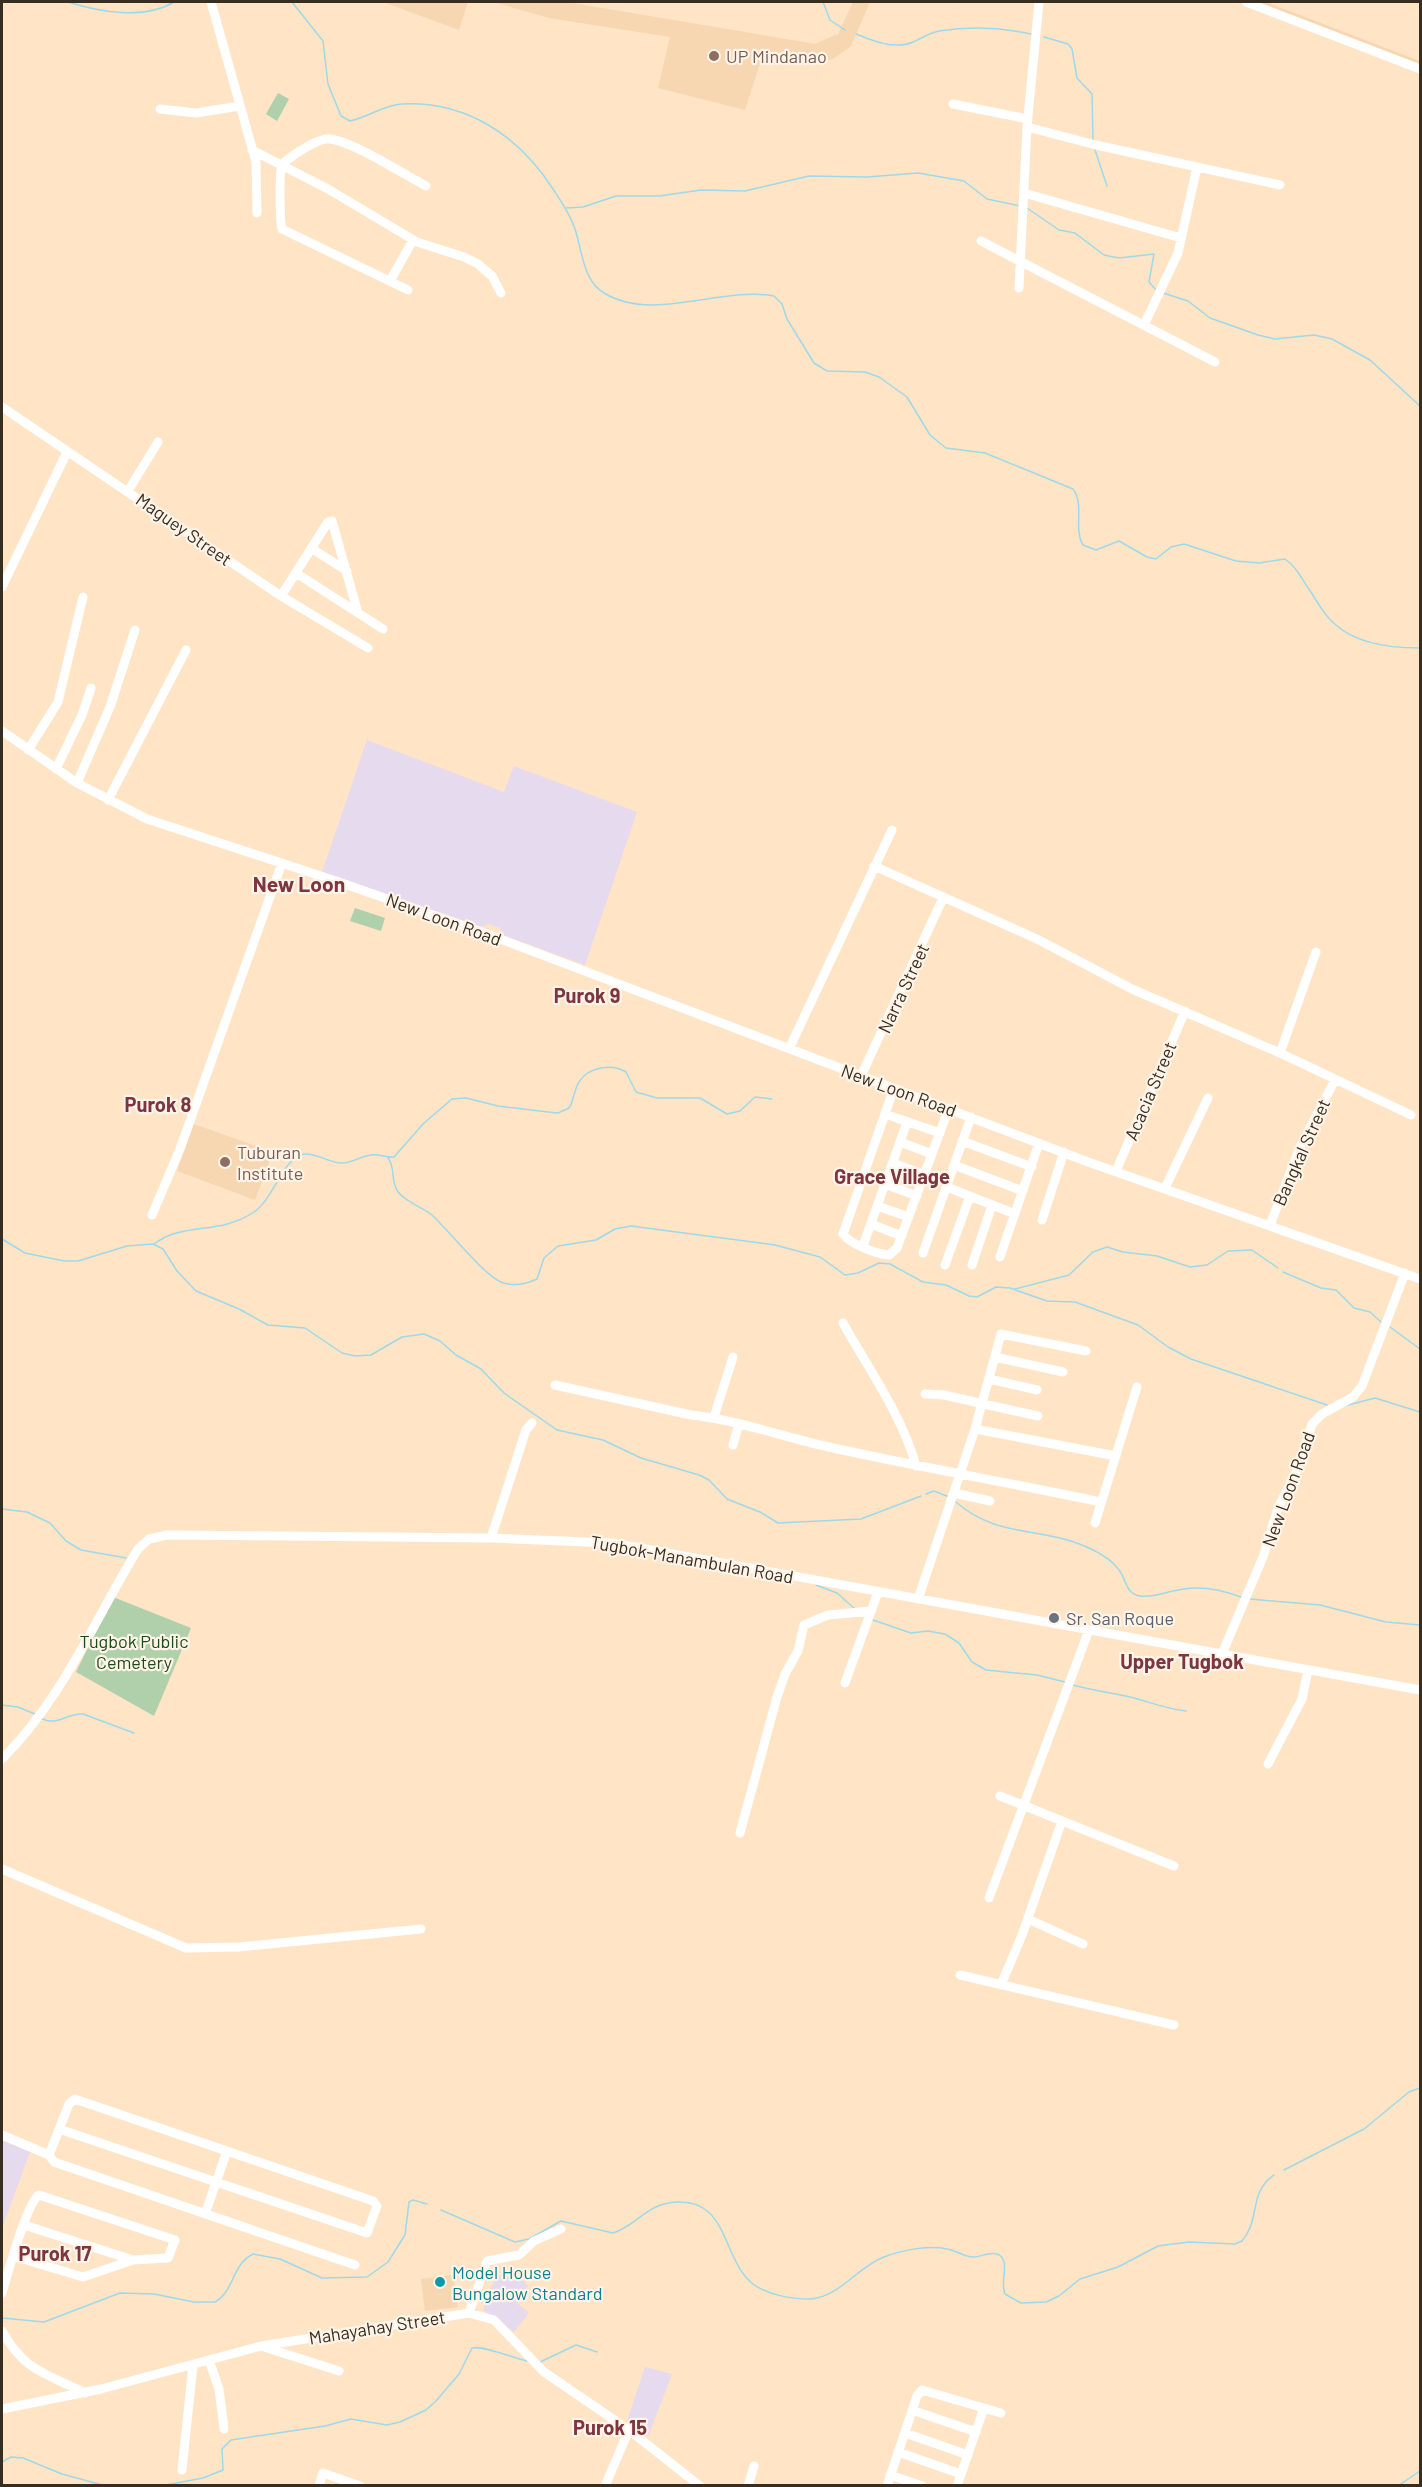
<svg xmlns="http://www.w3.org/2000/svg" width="1422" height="2487" font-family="Barlow,sans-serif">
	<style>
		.built { fill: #f7d6b2 }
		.industrial { fill: #e5daee }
		.green { fill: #b0cfab }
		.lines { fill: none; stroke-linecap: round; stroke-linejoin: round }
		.stream { stroke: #9ed9ea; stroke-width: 1.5 }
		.minor { stroke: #fff; stroke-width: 9 }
		.education-dot { fill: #8d6e63; stroke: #fff4e8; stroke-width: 2 }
		.worship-dot { fill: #6b7280; stroke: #fff4e8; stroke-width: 2 }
		.culture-dot { fill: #0f9aa8; stroke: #fff4e8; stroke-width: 2 }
		.labels { text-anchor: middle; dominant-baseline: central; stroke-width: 4.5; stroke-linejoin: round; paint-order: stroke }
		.education-label { font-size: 18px; fill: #785e54; stroke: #fff4e8; text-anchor: start }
		.street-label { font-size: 18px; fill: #372d21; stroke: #fff4e8 }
		.worship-label { font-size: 18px; fill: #5b616d; stroke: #fff4e8; text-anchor: start }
		.park-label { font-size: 18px; fill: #1d4b18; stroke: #fff4e8 }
		.culture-label { font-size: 18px; fill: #0d838f; stroke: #fff4e8; text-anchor: start }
		.neighbourhood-label { font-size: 20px; font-weight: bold; fill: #7d3540; stroke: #fff4e8 }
		.quarter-label { font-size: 21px; font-weight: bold; fill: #7d3540; stroke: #fff4e8 }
	</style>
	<rect width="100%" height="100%" fill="#ffe4c6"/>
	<path class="built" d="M 383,2 L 468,2 L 459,30 Z
		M 493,2 L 567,2 L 815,44 L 838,34 L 853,2 L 870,2 L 851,46 L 833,59 L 816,63 L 763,54 L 745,110 L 658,88 L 670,37 L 549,18 Z
		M 1238,2 L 1266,2 L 1420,61 L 1420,72 Z
		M 194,1124 L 273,1152 L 255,1200 L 177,1171 Z
		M 453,2275 L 458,2307 L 425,2311 L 421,2279 Z"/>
	<path class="industrial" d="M 367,740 L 504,792 L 514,766 L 637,812 L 585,965 L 503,935 L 500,928 L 488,924 L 482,927 L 322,872 Z
		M 2,2140 L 30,2152 L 2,2228 Z
		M 496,2276 L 518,2276 L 528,2286 L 517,2303 L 529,2313 L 514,2332 L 483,2310 Z
		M 645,2367 L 672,2374 L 648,2437 L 627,2421 Z"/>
	<path class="green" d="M 278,93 L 289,99 L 277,121 L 266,114 Z
		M 355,908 L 385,918 L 381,931 L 350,921 Z
		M 113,1597 L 191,1628 L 154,1716 L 76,1672 Z
		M 1191,1657 L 1213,1662 L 1211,1673 L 1189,1668 Z"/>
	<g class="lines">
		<path class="stream" d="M 68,2 C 99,12 145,20 174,2
			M 292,2 L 323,41 L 328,84 L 341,116 L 350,121 C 368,117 384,105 402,104 C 467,101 519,136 553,189 C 561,201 570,214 575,229 C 582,250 583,281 604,293 C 653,323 721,286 774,296 L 782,304 L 787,319 L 814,363 L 827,371 L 865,372 L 879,377 L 907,397 L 930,435 L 946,448 L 985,453 L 1073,489 C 1085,505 1073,529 1083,545 L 1096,550 L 1119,541 L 1147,557 L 1156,559 L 1171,547 L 1184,544 L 1236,561 L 1259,563 L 1285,559 C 1297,567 1302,580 1311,592 C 1318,603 1325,617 1336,625 C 1357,644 1394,648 1420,648
			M 823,2 L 830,20 L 845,30
			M 856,34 C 873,41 895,50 913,42 C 922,38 929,33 939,31 C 971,26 999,27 1031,34
			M 1044,37 L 1068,44 L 1072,49 L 1077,78 L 1092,94 L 1093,140
			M 1095,150 L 1107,186
			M 566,208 L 583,207 L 616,196 L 659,196 L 701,190 L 745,191 L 809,176 L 867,177 L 918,173 L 964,181 L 987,199 L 1020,206
			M 1027,208 L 1059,230 L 1075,233 L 1104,255 L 1119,258 L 1154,254 L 1149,282 L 1157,291
			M 1163,293 L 1188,301 L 1210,318 L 1258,335 L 1275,339 L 1314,335 L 1332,339 L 1370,360 L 1420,406
			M 388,1158 C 396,1168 390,1181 398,1192 C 406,1202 422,1207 432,1215 C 449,1231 484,1275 501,1282 C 513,1287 526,1284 537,1279 L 544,1258 L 558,1246 L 596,1240 L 615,1229 L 631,1226 L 775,1245 L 820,1257 L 845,1275 L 858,1273 L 879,1263 L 890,1264 L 923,1282 L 946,1285 L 969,1296 L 977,1297 L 996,1287 L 1010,1288 L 1047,1301 L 1075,1302 L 1138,1325 L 1168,1347 L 1191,1359 L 1327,1405
			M 2,1239 L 25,1253 L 64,1261 L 78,1261 L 127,1246 L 153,1244 L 163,1249 L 177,1271 L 196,1291 L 239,1309 L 268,1325 L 305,1328 L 342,1353 L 355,1356 L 371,1355 L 402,1337 L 424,1334 L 440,1341 L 456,1355 L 481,1369 L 504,1393 L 557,1430 L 603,1440 L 641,1458 L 699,1475 L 709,1480 L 727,1499 L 760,1512 L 778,1523 L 861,1519 L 921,1496
			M 154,1244 C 184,1221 218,1236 254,1212 C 273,1200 284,1156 304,1154 C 317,1153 328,1162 340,1163 C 351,1164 361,1156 371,1155 C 380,1154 386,1158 394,1157 L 424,1123 L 452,1099 L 466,1098 L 498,1106 L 548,1112 L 558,1113 L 569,1108 C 574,1100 574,1090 579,1082 C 588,1067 612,1063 626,1072 L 636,1092 L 657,1098 L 700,1098 L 727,1114 L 740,1111 L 755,1097 L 772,1099
			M 1283,1272 L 1321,1288 L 1336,1290 L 1354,1308 L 1370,1312 L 1381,1322
			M 1015,1289 L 1069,1275 L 1093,1252 L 1107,1247 L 1123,1252 L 1157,1256 L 1190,1267 L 1207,1265 L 1228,1251 L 1252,1250 L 1278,1268
			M 1390,1327 L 1420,1349
			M 1344,1406 L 1375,1398 L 1420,1412
			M 926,1494 L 934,1491 L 949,1497
			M 956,1502 C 998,1539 1042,1526 1089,1548 C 1100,1553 1112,1560 1119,1570 C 1127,1580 1125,1594 1141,1596 C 1153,1598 1166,1592 1178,1590 C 1200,1585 1220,1589 1241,1597
			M 2,1509 L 27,1512 L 50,1523 L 66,1541 L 81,1550 L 126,1558
			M 816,1585 L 837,1593 L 855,1609
			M 1250,1599 L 1320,1605 L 1386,1622 L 1420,1625
			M 873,1620 L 911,1633 L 928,1631 L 945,1634 L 959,1643 L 972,1662 L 986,1670 L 1037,1675 L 1065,1682
			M 1073,1685 C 1094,1691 1114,1693 1134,1698 C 1152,1703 1167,1709 1186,1711
			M 2,1705 L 18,1707 L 35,1714
			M 42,1719 C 58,1726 67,1713 83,1714 L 134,1733
			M 1284,2170 L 1364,2129 L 1409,2092 L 1420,2088
			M 441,2210 L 515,2242 L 529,2239 L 561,2221 L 613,2233 C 633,2227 646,2207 668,2203 C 730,2193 720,2258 753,2284 C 768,2295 791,2299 810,2299 C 840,2297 857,2267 884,2257 C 902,2250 929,2245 947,2249 C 956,2250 964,2257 973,2257 C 982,2257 997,2248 1003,2259 C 1008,2269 1000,2282 1005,2294 L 1021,2303 L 1046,2302 L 1059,2296 L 1080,2279 L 1118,2267 L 1158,2246 L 1189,2242 L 1235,2244 L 1242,2241 C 1261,2219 1248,2193 1274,2175
			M 2,2318 L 44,2322 L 120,2293 L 154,2294 L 194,2302 L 215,2302 C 235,2291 231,2265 253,2254 L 280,2259 L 322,2278 L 367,2277 L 388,2262 L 405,2235 L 409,2202 L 413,2200 L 427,2204
			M 540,2362 L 576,2345 L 597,2352
			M 2,2462 L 11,2457 L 23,2458 L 62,2474 L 106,2486
			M 117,2486 L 133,2486
			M 161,2486 L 203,2478 L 223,2470 L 222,2449 L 231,2440 L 325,2426 L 351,2419 L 387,2425 L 400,2422 L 426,2410 L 436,2401 L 459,2374 L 472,2348 C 483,2345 513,2358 527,2361
			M 1398,2486 L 1420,2471"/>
		<path class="minor" d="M 211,2 L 256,162 L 257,213
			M 1246,2 L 1420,69
			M 953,104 L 1028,119
			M 160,109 L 196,113 L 240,106
			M 1027,127 L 1096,145 L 1280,185
			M 252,150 L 328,189 L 417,242 L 464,257 L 478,264 L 492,276 L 501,293
			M 1024,193 L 1181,238
			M 981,241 L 1215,362
			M 390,281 L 413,240
			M 1019,288 L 1027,127 L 1039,2
			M 408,290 L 282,229 C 280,224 279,170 282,165 C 289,157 319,137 330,139 C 354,142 403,174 426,186
			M 1144,325 L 1178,253 L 1197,167
			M 2,407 L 281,596 L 368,648
			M 128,491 L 158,442
			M 311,548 L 347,571
			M 296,573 L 383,629
			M 2,587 L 67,452
			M 281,596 L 328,522 L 332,521 L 358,613
			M 2,731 L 77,783 L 147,819 L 336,881 L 487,934 L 1088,1162 L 1420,1279
			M 28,750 L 58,702 L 83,597
			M 56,769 L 82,715 L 91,688
			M 77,783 L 110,707 L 135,630
			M 108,800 L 186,650
			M 874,866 L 1037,939 L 1132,989 L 1280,1053 L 1411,1115
			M 789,1049 L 892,830
			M 1280,1053 L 1316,952
			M 861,1076 L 943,898
			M 894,1088 L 843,1234 C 850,1244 876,1254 889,1255 L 897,1248 L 949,1108
			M 885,1114 L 940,1133
			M 962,1141 L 1032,1167
			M 900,1142 L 932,1154
			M 893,1163 L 925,1175
			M 954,1165 L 1023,1191
			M 1116,1171 L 1185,1011
			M 885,1184 L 917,1196
			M 947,1187 L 1015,1214
			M 1165,1188 L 1208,1098
			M 877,1206 L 909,1217
			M 152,1215 L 180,1149 L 282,863
			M 1042,1220 L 1064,1152
			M 871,1224 L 902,1236
			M 1270,1225 L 1301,1145 L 1335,1080
			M 863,1246 L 907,1122
			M 923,1253 L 971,1117
			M 1000,1257 L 1039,1143
			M 945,1265 L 970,1196
			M 972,1265 L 992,1205
			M 843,1323 C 868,1368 902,1415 916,1466
			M 995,1357 L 1063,1372
			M 989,1379 L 1037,1390
			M 555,1385 L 691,1415 C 738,1420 783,1437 829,1447 C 919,1467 1011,1483 1101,1502
			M 925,1394 L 944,1395 L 1038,1416
			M 714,1417 L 733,1357
			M 975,1429 L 1116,1456
			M 733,1445 L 739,1424
			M 954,1493 L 990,1501
			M 1095,1523 L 1137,1387
			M 491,1538 L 526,1430 L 532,1423
			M 918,1599 L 975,1429 L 1001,1334 L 1086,1351
			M 1222,1654 L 1263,1557 L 1278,1508 L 1297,1470 L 1312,1424 L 1322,1414 L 1353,1397 L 1362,1386 L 1405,1273
			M 845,1683 L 878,1592
			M 2,1759 C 62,1700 95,1619 138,1549 L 149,1539 L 167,1535 L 491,1538 L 612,1543 L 1420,1690
			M 1268,1764 L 1302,1699 L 1308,1670
			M 1000,1796 L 1174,1866
			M 740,1833 L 777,1697 L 785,1674 L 798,1651 L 804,1625 L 828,1615 L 871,1611
			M 2,1869 L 186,1948 L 239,1947 L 421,1929
			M 989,1898 L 1089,1630
			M 1028,1919 L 1083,1944
			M 960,1975 L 1174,2025
			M 1001,1985 L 1022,1935 L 1062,1821
			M 2,2135 L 49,2155 L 54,2162 L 355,2265
			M 49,2155 L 69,2104 L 75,2099 L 373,2201 L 377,2206 L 367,2233 L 59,2129
			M 205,2214 L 227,2151
			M 24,2225 L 133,2260
			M 2,2293 C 7,2276 27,2202 39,2195 L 175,2240 L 168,2258 L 133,2260 L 83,2277 L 13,2256
			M 469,2313 L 487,2261 L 519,2255 L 534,2241 L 561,2229
			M 2,2331 C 25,2372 46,2373 85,2393
			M 264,2347 L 339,2371
			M 209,2360 L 219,2389 L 224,2429
			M 2,2409 L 101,2389 L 261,2346 L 469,2313 L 494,2320 L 544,2372 L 629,2430 L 700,2486
			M 912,2410 L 976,2432
			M 905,2433 L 968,2455
			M 898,2452 L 961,2474
			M 182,2470 L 193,2365
			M 890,2475 L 922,2486
			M 319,2486 L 323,2473 L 360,2486
			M 605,2486 L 629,2430
			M 748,2486 L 754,2466
			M 887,2486 L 917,2396 L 922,2390 L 1001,2413
			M 957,2486 L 984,2408"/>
	</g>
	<g class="education-dot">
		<circle cx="714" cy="56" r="6"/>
		<circle cx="225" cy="1162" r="6"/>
	</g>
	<circle class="worship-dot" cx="1054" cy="1618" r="6"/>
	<circle class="culture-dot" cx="440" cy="2282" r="6"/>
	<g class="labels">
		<g class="education-label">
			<text x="726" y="56">UP Mindanao</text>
			<text x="237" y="1152">Tuburan<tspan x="237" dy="21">Institute</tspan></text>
		</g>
		<g class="street-label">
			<text transform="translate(184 529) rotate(35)">Maguey Street</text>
			<text transform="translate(444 919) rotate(20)">New Loon Road</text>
			<text transform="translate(903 988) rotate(-65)">Narra Street</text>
			<text transform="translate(899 1090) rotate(20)">New Loon Road</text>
			<text transform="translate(1150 1091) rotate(-67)">Acacia Street</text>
			<text transform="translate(1301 1152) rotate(-66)">Bangkal Street</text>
			<text transform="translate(1288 1489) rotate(-70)">New Loon Road</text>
			<text transform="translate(692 1559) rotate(10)">Tugbok-Manambulan Road</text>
			<text transform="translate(377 2327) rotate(-9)">Mahayahay Street</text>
		</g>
		<g class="worship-label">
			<text x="1066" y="1618">Sr. San Roque</text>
		</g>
		<g class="park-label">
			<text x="134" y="1641">Tugbok Public<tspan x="134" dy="21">Cemetery</tspan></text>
		</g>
		<g class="culture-label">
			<text x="452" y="2272">Model House<tspan x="452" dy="21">Bungalow Standard</tspan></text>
		</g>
		<g class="neighbourhood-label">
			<text x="587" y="995">Purok 9</text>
			<text x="158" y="1104">Purok 8</text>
			<text x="892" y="1176">Grace Village</text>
			<text x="1182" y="1661">Upper Tugbok</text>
			<text x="55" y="2253">Purok 17</text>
			<text x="610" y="2427">Purok 15</text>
		</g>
		<g class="quarter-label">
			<text x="299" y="883">New Loon</text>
		</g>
	</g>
	<rect width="1422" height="2487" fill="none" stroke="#372d21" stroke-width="6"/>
</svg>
